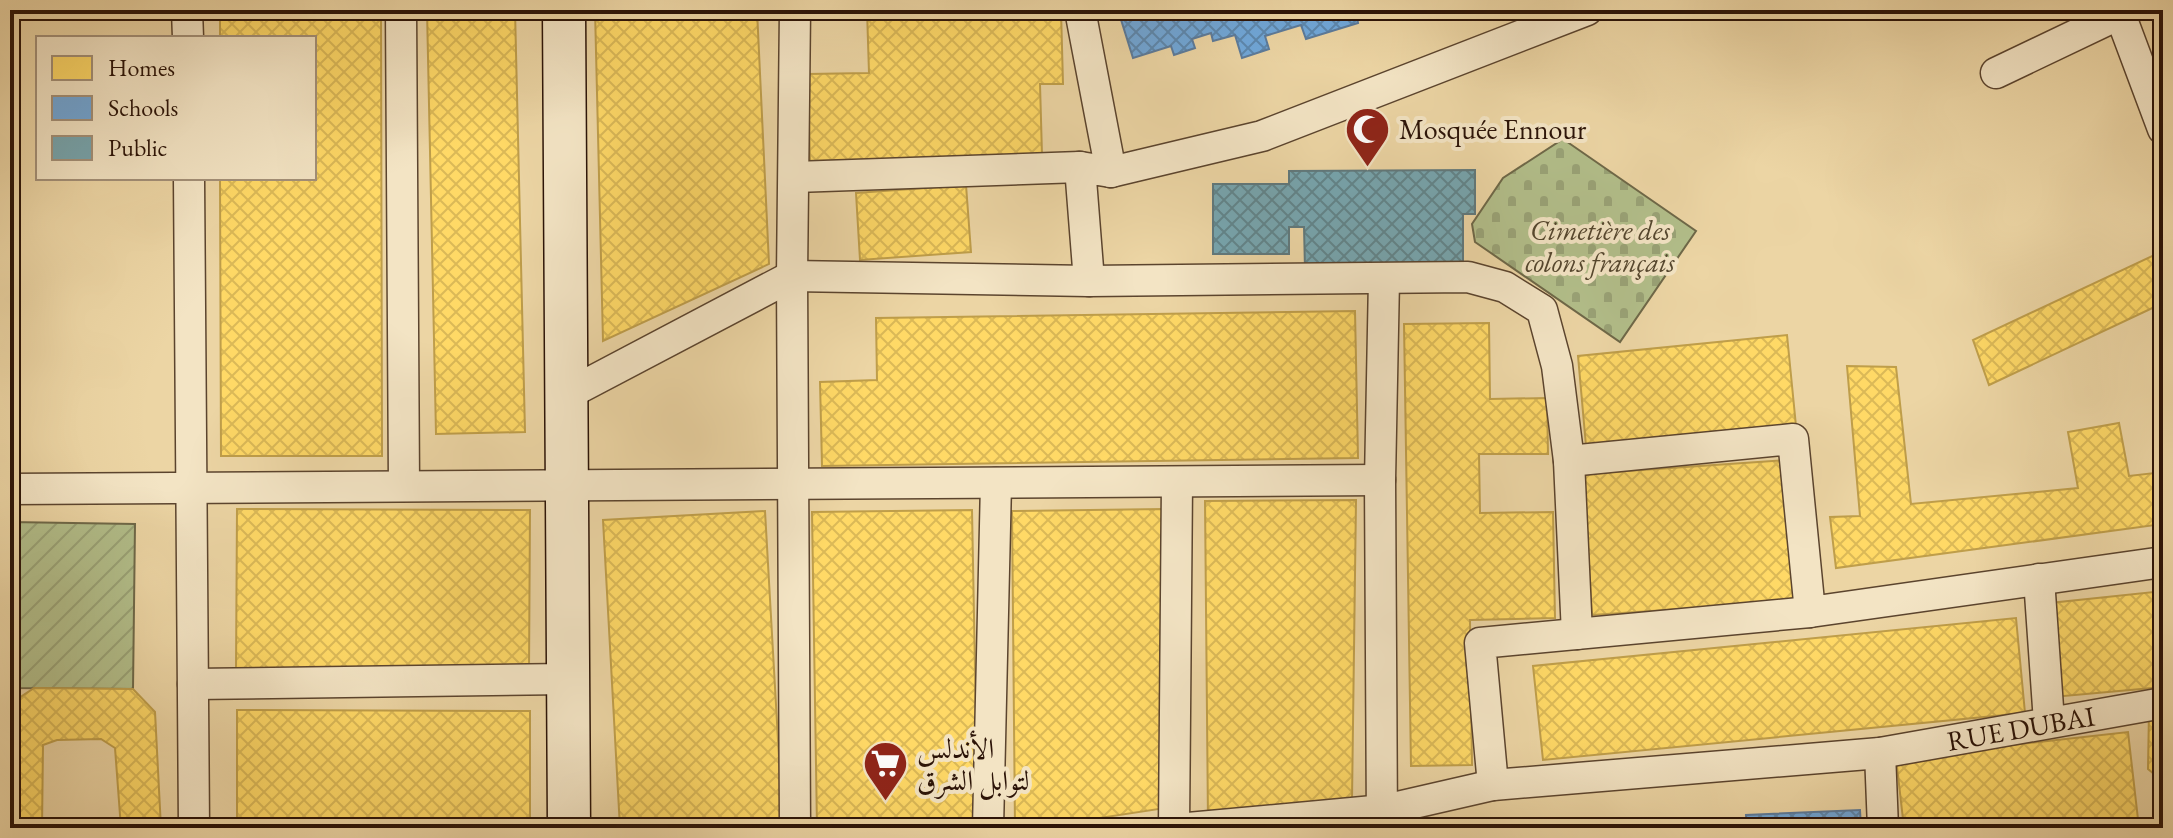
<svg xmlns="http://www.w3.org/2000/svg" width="2173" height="838" font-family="'EB Garamond',Amiri,serif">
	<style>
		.cemetery { fill: url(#cemetery-stones); stroke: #6e6848; stroke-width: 2 }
		.garden { fill: url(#garden-furrows); stroke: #6e6848; stroke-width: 2 }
		.homes { fill: url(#homes-cross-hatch); stroke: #bf9e4a; stroke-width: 2 }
		.schools { fill: url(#schools-cross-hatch); stroke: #5b7b9c; stroke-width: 2 }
		.public { fill: url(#public-cross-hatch); stroke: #60797d; stroke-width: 2 }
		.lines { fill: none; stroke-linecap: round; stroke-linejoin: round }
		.street-casing { stroke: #5b442e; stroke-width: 33 }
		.secondary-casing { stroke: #2b1307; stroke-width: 45 }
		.street { stroke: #f3e4c4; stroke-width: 30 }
		.secondary { stroke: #f3e4c4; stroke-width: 42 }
		.labels { text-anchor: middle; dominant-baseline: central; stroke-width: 8; stroke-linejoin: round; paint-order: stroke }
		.poi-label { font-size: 28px; fill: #2b1307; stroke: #f3e4c4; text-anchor: start }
		.park-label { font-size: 28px; font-style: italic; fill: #54462e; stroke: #f3e4c4 }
		.street-label { font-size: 28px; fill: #2b1307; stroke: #f3e4c4 }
	</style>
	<defs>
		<pattern id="cemetery-stones" width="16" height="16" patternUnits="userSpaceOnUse" patternTransform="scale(2)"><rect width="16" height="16" fill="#b2be8a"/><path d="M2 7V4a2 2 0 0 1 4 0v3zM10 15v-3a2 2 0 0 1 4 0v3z" fill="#99a276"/></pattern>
		<pattern id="garden-furrows" width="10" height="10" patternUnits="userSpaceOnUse" patternTransform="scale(2)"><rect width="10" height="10" fill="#b2be8a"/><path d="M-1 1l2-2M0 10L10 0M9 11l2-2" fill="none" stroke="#99a276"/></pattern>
		<pattern id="homes-cross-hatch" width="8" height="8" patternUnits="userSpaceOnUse" patternTransform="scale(2)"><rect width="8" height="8" fill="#ffd966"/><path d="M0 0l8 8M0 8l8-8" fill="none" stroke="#dbb957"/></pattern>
		<pattern id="schools-cross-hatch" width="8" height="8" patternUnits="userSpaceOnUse" patternTransform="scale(2)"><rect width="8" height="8" fill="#6fa8dc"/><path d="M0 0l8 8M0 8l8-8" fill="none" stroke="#5b88b0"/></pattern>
		<pattern id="public-cross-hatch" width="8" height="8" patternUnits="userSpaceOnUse" patternTransform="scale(2)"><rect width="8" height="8" fill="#76a5af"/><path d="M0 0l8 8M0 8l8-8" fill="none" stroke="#61858c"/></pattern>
	</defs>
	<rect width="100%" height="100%" fill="#ecd5a4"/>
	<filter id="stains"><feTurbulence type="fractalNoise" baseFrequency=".0025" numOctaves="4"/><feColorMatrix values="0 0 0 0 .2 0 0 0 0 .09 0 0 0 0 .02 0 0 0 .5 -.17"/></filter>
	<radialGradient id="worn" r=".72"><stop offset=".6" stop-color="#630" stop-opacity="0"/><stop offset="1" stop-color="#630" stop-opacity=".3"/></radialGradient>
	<path class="cemetery" d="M 1563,139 L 1696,231 L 1620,342 L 1475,242 L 1472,224 L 1503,178 Z"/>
	<path class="garden" d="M 10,522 L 135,524 L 133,689 L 10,688 Z"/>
	<path class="homes" d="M 220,10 L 381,10 L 382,456 L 221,456 L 220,178 L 314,178 L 314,38 L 220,38 Z
		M 427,10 L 515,10 L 525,432 L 436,434 Z
		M 595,10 L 757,10 L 769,264 L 603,341 Z
		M 867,10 L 1061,10 L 1063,84 L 1040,84 L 1042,155 L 810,161 L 808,74 L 869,73 Z
		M 966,185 L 971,252 L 860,260 L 856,193 Z
		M 2163,251 L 2163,303 L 1989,385 L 1973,340 Z
		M 1355,311 L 1358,458 L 822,466 L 820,382 L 877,380 L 876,318 Z
		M 1489,323 L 1490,399 L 1547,398 L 1548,454 L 1479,454 L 1480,513 L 1553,512 L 1555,618 L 1470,620 L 1472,765 L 1411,766 L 1404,324 Z
		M 1787,335 L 1796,426 L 1586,446 L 1578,356 Z
		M 1847,366 L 1896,367 L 1911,504 L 2078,488 L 2068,432 L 2119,423 L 2129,476 L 2163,472 L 2163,524 L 1836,568 L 1830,517 L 1860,516 Z
		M 1787,460 L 1797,601 L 1592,615 L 1583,474 Z
		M 1356,500 L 1352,800 L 1208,822 L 1205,501 Z
		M 237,509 L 530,510 L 529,672 L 236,671 Z
		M 1163,509 L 1159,809 L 1034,828 L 1015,828 L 1012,511 Z
		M 972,510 L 978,828 L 817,828 L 812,512 Z
		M 765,511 L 783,828 L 620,828 L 603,520 Z
		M 2163,591 L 2163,687 L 2053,697 L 2050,603 Z
		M 2016,618 L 2025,713 L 1543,760 L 1533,666 Z
		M 34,688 L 133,689 L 155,712 L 161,828 L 121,828 L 115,748 L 101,739 L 57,740 L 43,745 L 42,828 L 10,828 L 10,704 Z
		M 2163,709 L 2163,815 L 2160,779 L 2148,769 L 2149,710 Z
		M 237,710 L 530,711 L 530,828 L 237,828 Z
		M 2128,732 L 2139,828 L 1904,828 L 1896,758 Z"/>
	<path class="schools" d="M 1118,10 L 1356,10 L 1358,23 L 1306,39 L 1301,25 L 1265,36 L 1269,49 L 1242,58 L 1235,35 L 1213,41 L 1211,33 L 1192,39 L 1195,48 L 1174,55 L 1171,46 L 1133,58 Z
		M 1860,810 L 1861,828 L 1747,828 L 1746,815 Z"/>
	<path class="public" d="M 1475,170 L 1475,214 L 1463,214 L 1463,268 L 1305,269 L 1304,227 L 1289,227 L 1289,254 L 1213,254 L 1213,184 L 1289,184 L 1289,171 Z"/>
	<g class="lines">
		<defs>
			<g id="street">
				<path d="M 187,10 L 188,38"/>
				<path d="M 401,10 L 404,485"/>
				<path d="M 1080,10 L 1111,172"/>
				<path d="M 2120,14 L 2163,129"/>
				<path d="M 1996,73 L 2128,10"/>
				<path d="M 795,177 L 1080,167"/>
				<path d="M 189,178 L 194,828"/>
				<path d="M 1089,281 L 1080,167 L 1111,172 L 1262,136 L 1587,10"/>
				<path d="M 566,395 L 792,276 L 1089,281 L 1468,277 L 1505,287 L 1542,310 L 1557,366 L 1569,461 L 1577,634"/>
				<path d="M 1569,461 L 1793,439 L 1810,612"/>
				<path d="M 10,489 L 1380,480"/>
				<path d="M 2039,579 L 2049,722"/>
				<path d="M 193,684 L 568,679"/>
				<path d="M 1880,753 L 1883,828"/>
				<path d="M 1493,785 L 1480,643 L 1810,612 L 2163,562"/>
				<path d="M 795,828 L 792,276 L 795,10"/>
				<path d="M 988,828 L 996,483"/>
				<path d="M 1174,828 L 1177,482"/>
				<path id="s1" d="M 1188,828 L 1384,810 L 1493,785 L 1880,753 L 2163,703"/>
				<path d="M 1382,828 L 1380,480 L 1384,279"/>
			</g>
			<path id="secondary" d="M 564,10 L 569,828"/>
		</defs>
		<use href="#street" class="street-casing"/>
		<use href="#secondary" class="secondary-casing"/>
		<use href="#street" class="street"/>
		<use href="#secondary" class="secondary"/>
	</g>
	<defs>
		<symbol id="mosque-pin" viewBox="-11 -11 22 30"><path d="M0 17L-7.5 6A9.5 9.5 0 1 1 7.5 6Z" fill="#8f2418" stroke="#f3e4c4"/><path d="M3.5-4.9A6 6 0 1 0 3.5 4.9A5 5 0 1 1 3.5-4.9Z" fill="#fff"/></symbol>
		<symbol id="supermarket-pin" viewBox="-11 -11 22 30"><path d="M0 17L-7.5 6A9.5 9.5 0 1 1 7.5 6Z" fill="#8f2418" stroke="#f3e4c4"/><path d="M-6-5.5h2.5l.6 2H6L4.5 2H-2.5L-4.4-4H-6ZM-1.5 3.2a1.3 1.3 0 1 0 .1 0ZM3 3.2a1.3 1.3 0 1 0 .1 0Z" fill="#fff"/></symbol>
	</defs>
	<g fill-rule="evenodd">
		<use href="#mosque-pin" x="1342" y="104" width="51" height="69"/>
		<use href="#supermarket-pin" x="860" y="738" width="51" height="69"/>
	</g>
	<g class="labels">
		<g class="poi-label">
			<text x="1399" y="129">Mosquée Ennour</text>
			<text x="917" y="748">الأندلس<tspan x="917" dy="32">لتوابل الشرق</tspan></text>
		</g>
		<g class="park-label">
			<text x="1600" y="230">Cimetière des<tspan x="1600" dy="32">colons français</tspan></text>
		</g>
		<g class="street-label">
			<text stroke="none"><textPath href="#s1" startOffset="840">RUE DUBAI</textPath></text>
		</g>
	</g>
	<rect width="2173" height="838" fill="none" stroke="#ecd5a4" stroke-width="40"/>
	<rect x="12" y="12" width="2149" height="814" fill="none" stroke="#2b1307" stroke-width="4"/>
	<rect x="20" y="20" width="2133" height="798" fill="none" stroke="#2b1307" stroke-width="2"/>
	<rect x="36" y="36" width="280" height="144" fill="#f3e4c4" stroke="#a39078" stroke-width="2"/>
	<rect x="52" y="56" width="40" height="24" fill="#ffd966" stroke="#a39078" stroke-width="2"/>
	<text x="108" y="76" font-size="24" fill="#2b1307">Homes</text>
	<rect x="52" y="96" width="40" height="24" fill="#6fa8dc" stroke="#a39078" stroke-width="2"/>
	<text x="108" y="116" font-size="24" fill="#2b1307">Schools</text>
	<rect x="52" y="136" width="40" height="24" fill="#76a5af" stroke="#a39078" stroke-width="2"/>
	<text x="108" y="156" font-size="24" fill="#2b1307">Public</text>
	<rect width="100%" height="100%" filter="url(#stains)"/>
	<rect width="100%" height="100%" fill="url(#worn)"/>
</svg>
